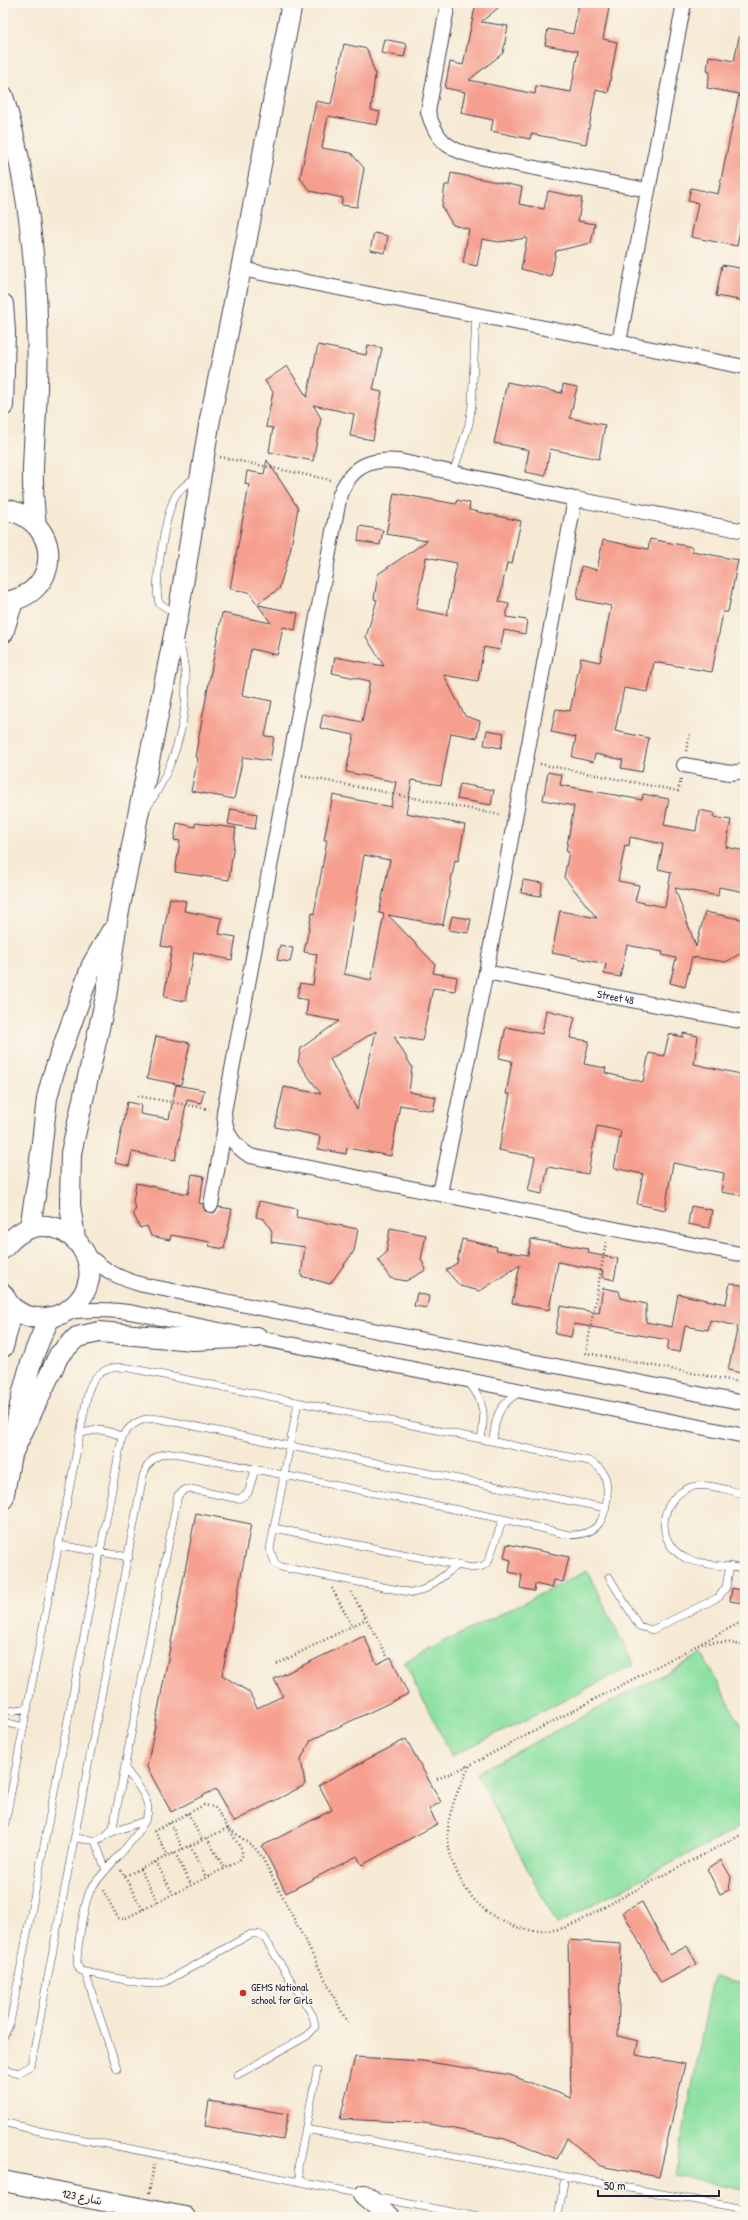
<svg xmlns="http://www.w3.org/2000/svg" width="748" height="2220" font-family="'Patrick Hand','Playpen Sans Arabic',sans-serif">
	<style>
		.green { fill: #8de1a2; stroke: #58826e }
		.building { fill: #f69f8e; fill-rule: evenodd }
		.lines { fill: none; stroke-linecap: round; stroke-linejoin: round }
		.lane-casing { stroke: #424052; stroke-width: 8 }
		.street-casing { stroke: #424052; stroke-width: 16 }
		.secondary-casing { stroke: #424052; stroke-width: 22 }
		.path { stroke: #424052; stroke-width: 2.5; stroke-dasharray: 1 3; stroke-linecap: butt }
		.lane { stroke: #fff; stroke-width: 7 }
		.street { stroke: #fff; stroke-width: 14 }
		.secondary { stroke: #fff; stroke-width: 20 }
		.poi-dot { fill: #c8321e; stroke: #fbf7ec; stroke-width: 1.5 }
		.labels { text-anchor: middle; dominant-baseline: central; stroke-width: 3.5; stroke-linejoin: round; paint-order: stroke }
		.street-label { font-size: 11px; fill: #22223b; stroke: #fbf7ec }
		.poi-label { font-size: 11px; fill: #22223b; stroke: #fbf7ec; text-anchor: start }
	</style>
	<rect width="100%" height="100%" fill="#fbf7ec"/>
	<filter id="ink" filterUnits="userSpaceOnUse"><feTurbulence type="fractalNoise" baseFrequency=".025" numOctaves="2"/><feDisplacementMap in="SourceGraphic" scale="8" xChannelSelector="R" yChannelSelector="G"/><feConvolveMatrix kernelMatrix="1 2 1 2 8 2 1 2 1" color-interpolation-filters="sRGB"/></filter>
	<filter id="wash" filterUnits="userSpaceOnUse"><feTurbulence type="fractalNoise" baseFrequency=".012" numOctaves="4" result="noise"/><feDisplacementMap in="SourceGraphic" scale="16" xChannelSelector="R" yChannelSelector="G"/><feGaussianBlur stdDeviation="0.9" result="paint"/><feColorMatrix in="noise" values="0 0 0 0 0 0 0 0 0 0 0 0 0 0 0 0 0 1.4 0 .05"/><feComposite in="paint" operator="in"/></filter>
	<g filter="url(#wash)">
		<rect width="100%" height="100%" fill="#f6ead5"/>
		<path class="green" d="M 587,1571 L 634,1665 L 452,1756 L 404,1662 Z
			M 702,1654 L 745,1733 L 745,1824 L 557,1924 L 476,1773 Z
			M 713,1977 L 745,1983 L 745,2189 L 675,2176 Z"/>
		<g id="blocks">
			<path class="building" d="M 476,3 L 504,3 L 481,22 L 508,26 L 503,53 L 469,80 L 535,94 L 536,86 L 571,92 L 578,51 L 545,45 L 548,29 L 573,34 L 579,3 L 610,3 L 603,39 L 617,42 L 608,93 L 596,90 L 586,144 L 531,134 L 530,139 L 491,131 L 493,120 L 461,113 L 465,92 L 445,88 L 450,62 L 463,65 Z
				M 739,37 L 745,38 L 745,223 L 741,223 L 737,246 L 691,237 L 698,203 L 688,201 L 691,188 L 718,194 L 739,94 L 707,88 L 710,72 L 707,71 L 709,56 L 734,61 Z
				M 384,39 L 407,44 L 404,57 L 381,53 Z
				M 344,44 L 367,49 L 375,74 L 371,110 L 380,112 L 377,125 L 328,116 L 322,148 L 351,153 L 364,168 L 357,207 L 341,205 L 343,198 L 310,191 L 300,178 L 316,101 L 331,104 Z
				M 451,173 L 522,187 L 519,204 L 544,209 L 548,191 L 582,198 L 578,221 L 595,224 L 591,243 L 556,251 L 551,277 L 521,269 L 527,238 L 499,242 L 482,239 L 477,266 L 463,263 L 469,229 L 453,225 L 442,207 L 445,185 L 449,185 Z
				M 374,233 L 388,236 L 385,253 L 370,250 Z
				M 722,265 L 745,269 L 745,301 L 716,296 Z
				M 318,345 L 366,355 L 368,345 L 382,348 L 373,390 L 382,392 L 373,440 L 350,436 L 354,414 L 313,405 L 321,418 L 313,461 L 269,452 L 273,428 L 266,427 L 273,392 L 265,381 L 287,366 L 307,397 Z
				M 507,382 L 562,393 L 563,384 L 577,387 L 570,418 L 605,425 L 599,459 L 550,449 L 545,476 L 525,472 L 529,450 L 494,443 Z
				M 267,460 L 298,508 L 290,552 L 279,589 L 257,604 L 249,592 L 230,589 L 249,485 L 245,484 L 247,471 L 264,474 Z
				M 394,493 L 456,504 L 457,500 L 470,503 L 469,510 L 521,521 L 512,564 L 507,563 L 499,602 L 509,604 L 506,617 L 527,620 L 525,634 L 504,630 L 500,650 L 484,647 L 478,681 L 444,675 L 465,716 L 480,721 L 477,738 L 451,733 L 441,785 L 412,780 L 406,813 L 465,825 L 458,861 L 455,860 L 443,925 L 388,915 L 435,964 L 433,973 L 457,977 L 455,991 L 433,988 L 422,1041 L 394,1036 L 412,1067 L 409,1092 L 436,1097 L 433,1111 L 400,1105 L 391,1156 L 347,1148 L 346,1154 L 318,1149 L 320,1136 L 275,1127 L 284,1087 L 321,1094 L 298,1062 L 301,1048 L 339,1021 L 306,1015 L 308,1000 L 297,998 L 300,983 L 313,985 L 317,954 L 304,952 L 312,913 L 314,914 L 327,840 L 324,840 L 333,795 L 391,807 L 396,782 L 346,772 L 354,735 L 320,728 L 323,714 L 362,722 L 370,681 L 332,673 L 335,657 L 384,666 L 366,637 L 377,600 L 374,599 L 378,574 L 427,541 L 386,534 ZM 426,557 L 457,563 L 447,615 L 416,609 ZM 364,855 L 390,860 L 379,913 L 384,914 L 371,980 L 344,974 ZM 376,1031 L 376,1032 L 357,1110 L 330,1059 Z
				M 360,526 L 383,530 L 380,545 L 358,541 Z
				M 650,539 L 692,547 L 692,551 L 738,560 L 728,612 L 723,612 L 712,672 L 654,662 L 648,692 L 624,688 L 615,731 L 649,738 L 642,772 L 621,768 L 623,760 L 595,754 L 593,762 L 572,757 L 576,737 L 551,732 L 556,709 L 570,711 L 581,658 L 600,662 L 611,606 L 577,599 L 581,566 L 597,570 L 603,540 L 648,549 Z
				M 258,605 L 298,613 L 295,630 L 283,627 L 277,655 L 251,649 L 242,695 L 272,701 L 265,736 L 274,737 L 270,761 L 243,757 L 234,799 L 191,791 L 198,758 L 195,757 L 222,613 L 271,623 Z
				M 487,730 L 504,733 L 501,748 L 484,745 Z
				M 548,772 L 562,775 L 560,785 L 642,800 L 643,794 L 669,799 L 664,825 L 696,831 L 699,810 L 714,813 L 713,817 L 731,820 L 726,847 L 745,851 L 745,892 L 719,887 L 718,896 L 675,888 L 696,947 L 705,912 L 745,920 L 745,946 L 743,952 L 726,962 L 692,957 L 685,987 L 670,983 L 676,958 L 662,955 L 663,952 L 627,945 L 620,977 L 604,974 L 606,964 L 552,953 L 560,911 L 597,918 L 564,877 L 569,852 L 566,851 L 574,806 L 543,800 ZM 630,837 L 663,844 L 658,869 L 671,872 L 665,907 L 635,901 L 639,885 L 618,881 L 625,845 L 629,846 Z
				M 460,784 L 494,790 L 491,805 L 457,799 Z
				M 231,809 L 257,814 L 255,829 L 228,824 Z
				M 177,823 L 195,827 L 195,823 L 236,828 L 229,880 L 175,872 L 180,841 L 174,840 Z
				M 523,880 L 542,883 L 541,896 L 521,893 Z
				M 170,898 L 186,901 L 184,911 L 222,918 L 219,934 L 236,937 L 232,960 L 194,952 L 185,1001 L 164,997 L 172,948 L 161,946 Z
				M 452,916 L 471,919 L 468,933 L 449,930 Z
				M 280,945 L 293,948 L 290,962 L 277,960 Z
				M 546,1010 L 575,1017 L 570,1038 L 589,1041 L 584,1064 L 606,1068 L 605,1073 L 643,1082 L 649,1053 L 664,1056 L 669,1034 L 683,1037 L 683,1033 L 698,1036 L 694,1064 L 745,1075 L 745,1196 L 721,1192 L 724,1173 L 673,1163 L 665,1210 L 637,1204 L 643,1174 L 614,1168 L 621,1131 L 597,1126 L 588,1174 L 548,1167 L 542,1194 L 528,1191 L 535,1157 L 499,1150 L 510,1094 L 506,1094 L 512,1061 L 499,1058 L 506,1027 L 542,1034 Z
				M 156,1036 L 190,1043 L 181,1085 L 147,1078 Z
				M 176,1085 L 204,1090 L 201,1103 L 187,1100 L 175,1160 L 132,1152 L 129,1166 L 115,1163 L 127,1102 L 141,1105 L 140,1114 L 169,1119 Z
				M 192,1174 L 204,1176 L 199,1203 L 203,1204 L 205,1211 L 214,1213 L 219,1207 L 232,1209 L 224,1249 L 209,1246 L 210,1242 L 171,1235 L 170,1240 L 151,1236 L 147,1226 L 140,1228 L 133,1213 L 136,1209 L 133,1202 L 136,1183 L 188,1194 Z
				M 259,1201 L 297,1209 L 296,1217 L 358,1229 L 354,1251 L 330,1284 L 301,1276 L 305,1247 L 271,1242 L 272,1231 L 264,1219 L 256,1217 Z
				M 691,1206 L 712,1210 L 709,1228 L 688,1224 Z
				M 390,1228 L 426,1235 L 421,1259 L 426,1270 L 406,1281 L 390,1278 L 378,1260 L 386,1253 Z
				M 462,1239 L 497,1247 L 496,1250 L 528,1255 L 531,1239 L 589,1249 L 588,1253 L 618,1259 L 614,1280 L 602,1277 L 603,1271 L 558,1262 L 549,1310 L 512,1303 L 520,1265 L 480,1291 L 460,1286 L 446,1270 L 457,1263 Z
				M 730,1283 L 745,1286 L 745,1374 L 728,1370 L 738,1326 L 710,1320 L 708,1330 L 685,1326 L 680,1352 L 667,1350 L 669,1340 L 574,1324 L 571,1337 L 555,1334 L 560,1306 L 599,1313 L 603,1288 L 619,1291 L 621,1298 L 646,1304 L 646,1322 L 672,1327 L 678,1294 L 726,1304 Z
				M 417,1293 L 429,1296 L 427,1308 L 414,1306 Z
				M 196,1513 L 251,1524 L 222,1675 L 249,1692 L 257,1708 L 283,1696 L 274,1679 L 364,1636 L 377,1664 L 391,1657 L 408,1694 L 311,1740 L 301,1759 L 305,1785 L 233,1822 L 216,1789 L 171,1812 L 147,1767 Z
				M 507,1544 L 569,1557 L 563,1582 L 554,1580 L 552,1588 L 535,1584 L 534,1591 L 520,1588 L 522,1575 L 509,1572 L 511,1560 L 504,1558 Z
				M 732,1588 L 745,1591 L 743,1603 L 730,1601 Z
				M 406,1739 L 441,1802 L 429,1809 L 437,1824 L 362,1865 L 357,1856 L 286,1893 L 262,1846 L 332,1810 L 319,1785 Z
				M 721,1860 L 731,1877 L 729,1890 L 720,1894 L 707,1869 Z
				M 642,1902 L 670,1955 L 687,1946 L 697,1964 L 661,1983 L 623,1912 Z
				M 568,1940 L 621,1944 L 618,2036 L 638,2041 L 636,2055 L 685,2064 L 659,2177 L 600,2166 L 567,2138 L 557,2159 L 505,2139 L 424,2123 L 340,2119 L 355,2057 L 423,2061 L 510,2075 L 571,2098 Z
				M 209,2101 L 288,2114 L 283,2140 L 205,2126 Z"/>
		</g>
	</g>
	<g filter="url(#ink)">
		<use href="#blocks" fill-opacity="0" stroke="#424052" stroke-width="1"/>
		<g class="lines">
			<defs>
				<path id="lane" d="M 453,473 L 469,424 L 472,404 L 476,314
					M 176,614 L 159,603 C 153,585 166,511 176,495 C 180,488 190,482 197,476
					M 146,809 C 179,761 196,698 179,641
					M 468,1382 C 484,1400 486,1416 481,1439
					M 298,1402 L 270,1549 L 275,1563 L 281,1567 L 414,1593 L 427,1588 L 458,1565
					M 80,1434 C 96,1428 107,1429 122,1437
					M 493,1441 C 495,1417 498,1405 520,1392
					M 745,1494 C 729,1491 707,1482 691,1487 C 659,1498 654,1542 685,1558 C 700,1565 728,1566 745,1569
					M 274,1528 L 472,1568 L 483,1566 L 488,1562 L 503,1519
					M 59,1545 L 129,1557
					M 609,1577 L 639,1626 L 652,1630 L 719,1597 L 726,1587 L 730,1566
					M 3,1709 L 10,1711 L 28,1708
					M 3,1722 L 24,1727
					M 125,1768 C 133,1780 148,1795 148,1810 C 148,1831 102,1870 91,1889 C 84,1901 77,1950 77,1964 L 80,1970 L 85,1972 L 141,1983 L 153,1984 L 165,1982 L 251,1934 L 258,1934 L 264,1937 L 313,2016 L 315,2027 L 307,2036 L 237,2075
					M 110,1833 L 144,1821
					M 3,1834 L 88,1392 C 94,1372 109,1365 129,1368 L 589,1461 C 606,1469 608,1481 607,1499 C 604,1524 595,1535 569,1535 L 503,1519 L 179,1454 C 160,1451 149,1458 143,1476 L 32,2061 L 30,2066 L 19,2073 L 3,2069
					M 76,1838 C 92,1841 104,1843 113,1827 L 178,1495 L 186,1489 L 191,1489 L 239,1499 L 248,1493 L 255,1470
					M 95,1841 L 106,1870
					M 85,1972 L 117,2069
					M 3,2038 L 10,2023 L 122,1437 C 132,1422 143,1417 160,1419 L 290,1446 L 606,1508
					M 3,2122 L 39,2131 L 362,2194
					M 305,2129 L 745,2209
					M 305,2183 L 300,2178 L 298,2167 L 317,2071
					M 374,2197 L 478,2217
					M 558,2217 L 565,2176"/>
				<g id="street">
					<path d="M 448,3 L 428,112 C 436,139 446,149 474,156 L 647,190"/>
					<path d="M 241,269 L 745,367"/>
					<path d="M 619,342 L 684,3"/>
					<path d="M 745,531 L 575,499 L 399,461 C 370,458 352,466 340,494 L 224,1112 C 225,1133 233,1145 250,1156 L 745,1255"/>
					<path d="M 684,765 L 730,773 L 745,771"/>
					<path id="s1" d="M 486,972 L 745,1022"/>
					<path d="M 440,1193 L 486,972 L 575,499"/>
					<path d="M 211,1205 L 225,1126"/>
					<path d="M 86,1253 C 105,1271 118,1278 143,1285 L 745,1403"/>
					<path d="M 66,1312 C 92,1309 114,1309 140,1314 L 745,1436"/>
				</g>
				<path id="secondary" d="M 3,96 C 31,190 40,290 37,387 C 36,434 29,476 36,524
					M 3,304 L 5,331 L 3,406
					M 3,509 C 64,518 63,596 3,602
					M 3,633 L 13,601
					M 30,1227 L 38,1178 L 47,1098 L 53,1075 L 92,965 L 111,932
					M 75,1238 L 70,1205 L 71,1153 L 106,997 L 117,921 L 178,615 L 210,419 L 241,269 L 292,3
					M 3,1249 C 15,1234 31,1222 52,1227 C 65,1230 74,1236 81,1247 C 111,1290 55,1339 14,1309 C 9,1306 6,1299 3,1294
					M 3,1347 L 13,1308
					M 11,1456 L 59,1355 L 77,1337 L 99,1332 L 193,1340 L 257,1337
					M 3,1499 C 15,1438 20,1373 50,1318
					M 3,2181 L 185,2217
					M 364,2195 L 390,2217"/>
			</defs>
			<use href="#lane" class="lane-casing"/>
			<use href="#street" class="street-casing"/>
			<use href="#secondary" class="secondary-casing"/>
			<path class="path" d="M 220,457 L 331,480
				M 686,751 L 690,734
				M 540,764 L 678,791 L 681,779
				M 302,776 L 501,815
				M 138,1096 L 209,1109
				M 606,1242 L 586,1353 L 745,1383
				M 332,1588 L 352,1626
				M 351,1592 L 387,1656
				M 745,1620 L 470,1765 C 448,1809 437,1839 463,1884 C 482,1918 525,1939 563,1928 C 578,1924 602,1908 617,1900 C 659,1878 702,1855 745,1833
				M 705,1643 L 726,1642 L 745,1646
				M 277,1664 L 366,1619
				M 437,1779 L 470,1765
				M 188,1813 L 202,1840
				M 170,1823 L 183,1849
				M 155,1831 L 168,1856
				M 207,1838 L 224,1868
				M 190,1846 L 206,1877
				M 175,1853 L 191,1885
				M 156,1862 L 173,1894
				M 140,1869 L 158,1902
				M 121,1870 L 143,1910
				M 125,1876 L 228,1828 L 254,1847 L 262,1857 L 348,2024
				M 103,1890 L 118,1918 L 124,1919 L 239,1861 L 242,1856 L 242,1850 L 217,1810 L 214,1807 L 204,1805 L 152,1832
				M 149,2193 L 154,2165"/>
			<use href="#lane" class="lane"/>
			<use href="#street" class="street"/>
			<use href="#secondary" class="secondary"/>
		</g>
	</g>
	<circle class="poi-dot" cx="243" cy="1993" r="4"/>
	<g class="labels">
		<g class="street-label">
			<text stroke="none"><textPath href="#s1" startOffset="132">Street 48</textPath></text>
			<text transform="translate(82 2197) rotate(11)">شارع 123</text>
		</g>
		<g class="poi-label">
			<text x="251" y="1987">GEMS National<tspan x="251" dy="13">school for Girls</tspan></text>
		</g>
	</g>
	<rect width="748" height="2220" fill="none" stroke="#fbf7ec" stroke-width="16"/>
	<path d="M598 2190v6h121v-6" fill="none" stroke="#22223b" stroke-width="2"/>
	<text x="604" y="2190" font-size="12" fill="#22223b" stroke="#fbf7ec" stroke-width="3" paint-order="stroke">50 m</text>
</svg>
